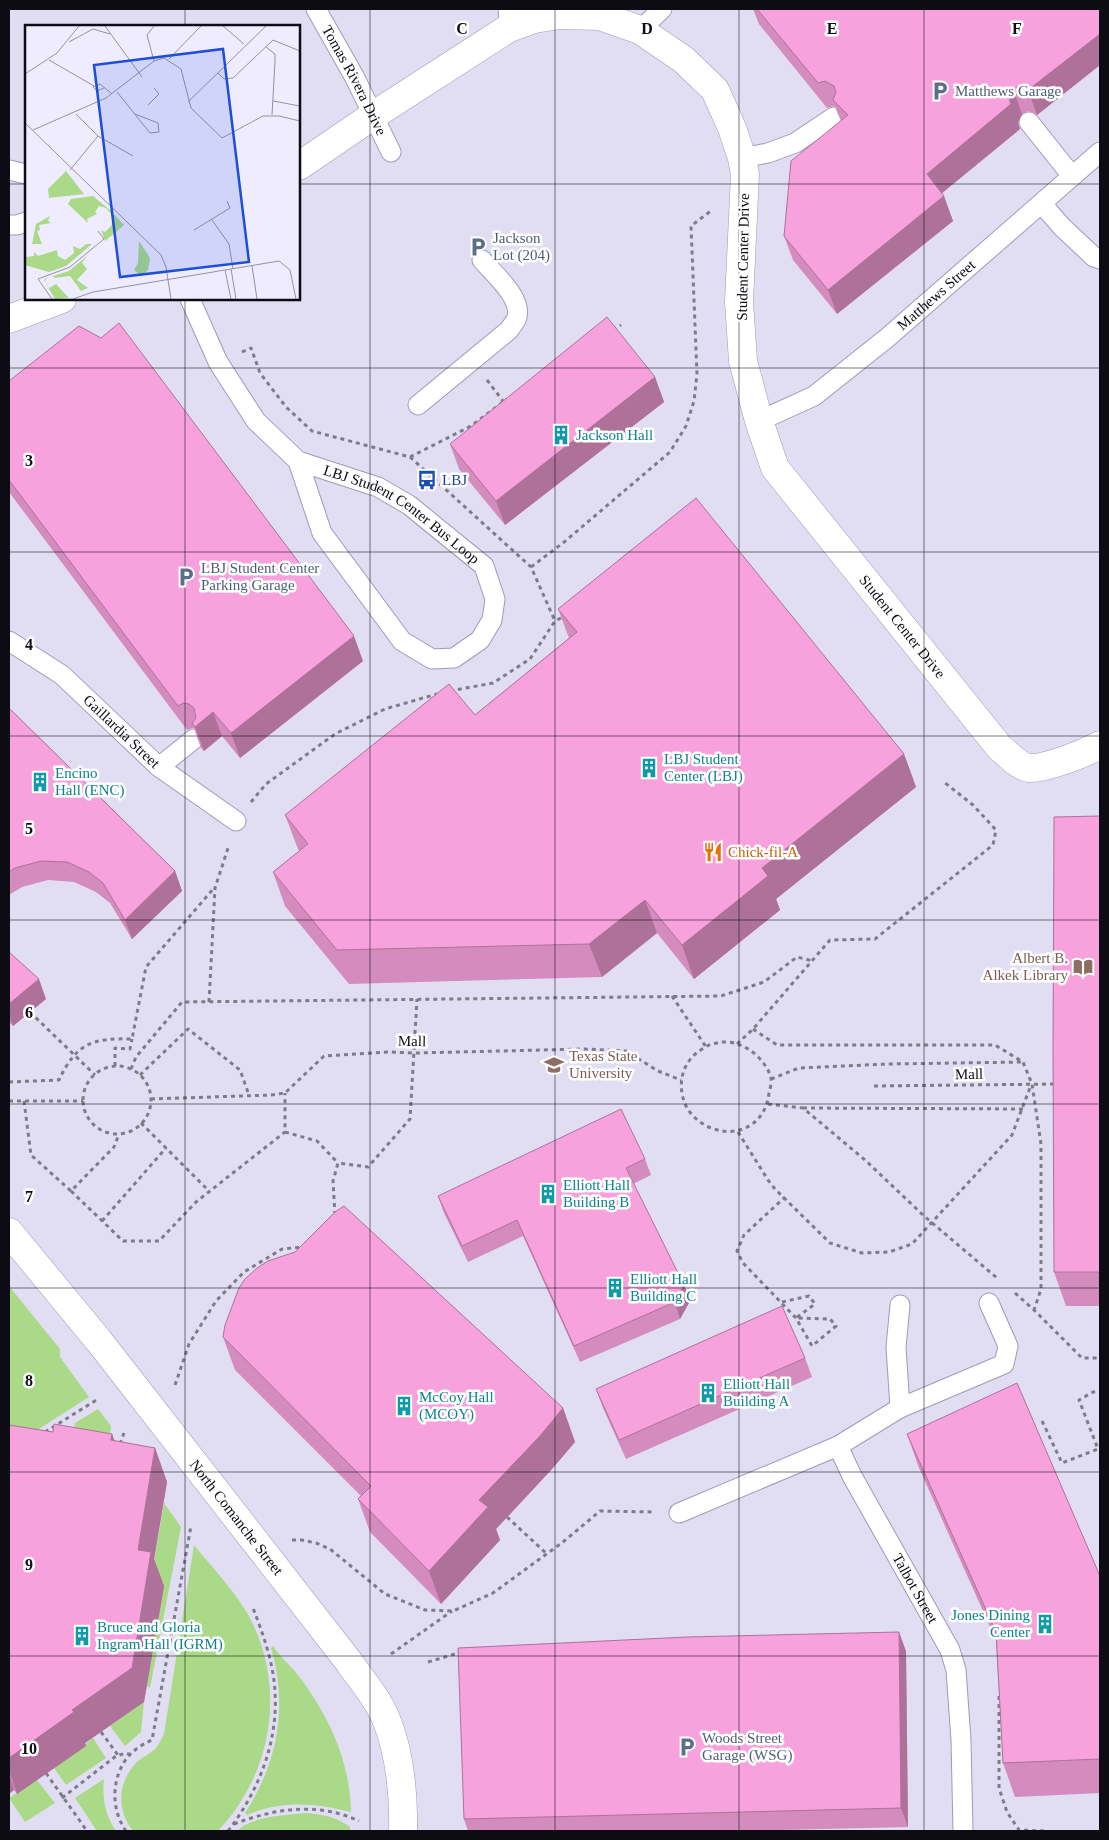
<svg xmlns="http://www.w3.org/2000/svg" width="1109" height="1840" font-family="Georgia,serif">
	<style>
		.education { fill: #e1def3; fill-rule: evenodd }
		.green { fill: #aada88 }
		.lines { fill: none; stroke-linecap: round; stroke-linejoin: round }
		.service-casing { stroke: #9f9ab6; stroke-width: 21 }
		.minor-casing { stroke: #9f9ab6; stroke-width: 29 }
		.path { stroke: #7f7c8a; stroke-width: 3; stroke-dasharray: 4 4; stroke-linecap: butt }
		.service { stroke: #fff; stroke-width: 19 }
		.minor { stroke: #fff; stroke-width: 28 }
		.wall { fill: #d48bbd }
		.shaded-wall { fill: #ad719a }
		.building { fill: #f7a2dc; stroke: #ad719a }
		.grid { fill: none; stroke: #0d0b14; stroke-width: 1; stroke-opacity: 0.55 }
		.labels { text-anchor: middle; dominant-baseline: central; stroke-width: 5; stroke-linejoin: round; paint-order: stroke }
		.street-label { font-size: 15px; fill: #0d0b14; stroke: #fff }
		.service-label { font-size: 15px; fill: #4e5e75; stroke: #fff; text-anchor: start }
		.culture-label { font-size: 15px; fill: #0d838f; stroke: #fff; text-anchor: start }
		.transit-label { font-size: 15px; fill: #164399; stroke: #fff; text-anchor: start }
		.food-label { font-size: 15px; fill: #c56008; stroke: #fff; text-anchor: start }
		.education-label { font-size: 15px; fill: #785e54; stroke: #fff; text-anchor: end }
		.inset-road { fill: none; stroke: #9592a1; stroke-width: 1 }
		.view { fill: #1d4ed8; fill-opacity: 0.15; stroke: #1d4ed8; stroke-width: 2.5 }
		.inset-edge { fill: none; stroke: #0d0b14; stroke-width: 2.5 }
		.grid-label { font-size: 16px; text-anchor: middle; font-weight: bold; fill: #0d0b14; stroke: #fff; stroke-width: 5; stroke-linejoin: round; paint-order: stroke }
	</style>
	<rect width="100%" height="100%" fill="#f0ecff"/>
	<path class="education" d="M 9,9 L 1100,9 L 1100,1831 L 9,1831 ZM 26,26 L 299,26 L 299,299 L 26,299 Z"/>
	<path class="green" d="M 9,1286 L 60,1349 L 60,1357 L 89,1397 L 9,1448 Z
		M 98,1409 L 111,1426 L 107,1465 L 70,1459 L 75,1423 Z
		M 164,1503 L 181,1527 L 150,1688 L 147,1686 L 150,1583 Z
		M 194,1545 C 214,1570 239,1595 253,1624 C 286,1694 270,1776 218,1831 L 133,1831 C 117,1811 117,1784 135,1764 C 141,1757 151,1754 156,1748 C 159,1744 162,1738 164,1734 Z
		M 273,1646 C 280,1657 290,1665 298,1675 C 329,1716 350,1760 351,1812 C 316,1803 281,1800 247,1815 L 245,1813 C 278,1762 288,1706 271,1648 Z
		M 144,1702 L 141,1732 L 125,1746 L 110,1726 Z
		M 93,1738 L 106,1758 L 66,1785 L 54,1768 Z
		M 104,1779 C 102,1798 105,1815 116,1831 L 97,1831 L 75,1798 Z
		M 37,1780 L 55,1803 L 25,1822 L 9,1798 Z
		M 306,1813 C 325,1815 334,1816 350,1827 L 350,1831 L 237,1831 C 251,1816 287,1815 306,1813 Z"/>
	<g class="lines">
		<defs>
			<g id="service">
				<path id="s1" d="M 316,9 L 355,78 L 391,152"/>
				<path d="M 508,9 L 509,28"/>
				<path d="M 640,30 L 662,9"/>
				<path d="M 1029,122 L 1072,176"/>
				<path d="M 742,158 L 768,153 L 795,143 L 834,117"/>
				<path d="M 9,170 L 26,174"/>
				<path d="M 1042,204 L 1062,227 L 1094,257 L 1100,259"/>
				<path d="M 9,225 L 17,225 L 26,222"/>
				<path id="s2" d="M 190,299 L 218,362 L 256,421 L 298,461 L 378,487 L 409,505 L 484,566 L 495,599 L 492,620 L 480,640 L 454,658 L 432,659 L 402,641 L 322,533 L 298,461"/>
				<path d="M 418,405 L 509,330 C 511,327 514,323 516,320 C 525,300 494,274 482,260"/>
				<path id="s3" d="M 759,421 L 814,396 L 887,338 L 1100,152"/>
				<path id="s4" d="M 9,641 L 62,675 L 159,767 L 236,821"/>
				<path d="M 159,767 L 194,739"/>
				<path d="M 900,1408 L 896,1347 L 900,1305"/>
				<path id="s5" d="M 838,1446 L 852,1476 L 950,1650 L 956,1670 L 961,1740 L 963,1831"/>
				<path d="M 679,1513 L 838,1446 L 900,1408 L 1004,1364 L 1008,1346 L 989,1303"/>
			</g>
			<g id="minor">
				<path id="s6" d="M 299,166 L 374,115 L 509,28 L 534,19 L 560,15 L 600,16 L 640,30 L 684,60 L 715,90 L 732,128 L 742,158 L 745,174 L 739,302 L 743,361 L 759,421 L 775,468 L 1000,748 C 1008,754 1019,767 1029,768 C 1046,769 1085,753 1100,745"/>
				<path d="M 9,319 L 62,299"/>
				<path id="s7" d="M 9,1232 L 99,1341 L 349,1662 C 362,1681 380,1701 388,1724 C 400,1756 404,1797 403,1831"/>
			</g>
		</defs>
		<use href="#service" class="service-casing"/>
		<use href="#minor" class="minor-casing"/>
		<path class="path" d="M 613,330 L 621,325
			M 242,352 L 251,348 L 260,373 L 286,407 L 312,431 L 410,457 L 531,567 L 555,621
			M 487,380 L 503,401
			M 410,457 L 471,426 L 507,399
			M 531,567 L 563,543 L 670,452 L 686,426 L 694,401 L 697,374 L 691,226 L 712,210
			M 450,691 L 493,683 L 530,659 L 555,621 L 565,616
			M 251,802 L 266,784 L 335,734 L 385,709 L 437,694
			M 672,996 L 706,1047
			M 209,1002 L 215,888 L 229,845
			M 30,1012 L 95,1075
			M 753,1029 L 777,1045 L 995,1045 L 1023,1062 L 1032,1084 L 1041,1144 L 1041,1289 L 1034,1310
			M 722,1042 C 727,1042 733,1042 737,1044 C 752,1048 767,1063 771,1078 C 772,1082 770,1089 769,1093 C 766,1123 739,1139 711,1128 C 701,1124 691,1116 686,1106 C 676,1084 682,1060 704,1048 C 709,1044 716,1043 722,1042 Z
			M 737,1044 L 753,1029 L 830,940 L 875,939 L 993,845 L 996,830 L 973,805 L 944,782
			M 115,1066 L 115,1048 L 130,1049 L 132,1039
			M83 1100a34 34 0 1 1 68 0a34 34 0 1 1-68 0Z
			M 131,1069 L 136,1057 L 182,1002 L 721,996 L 764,982 L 797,957 L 813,961
			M 140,1075 L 188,1029 L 240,1070 L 249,1095
			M 771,1079 L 799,1068 L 888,1064 L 1023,1062
			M 9,1082 L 59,1080 C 77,1042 93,1038 132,1039 L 146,967 L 214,888
			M 874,1086 L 1057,1084
			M 151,1099 L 271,1095 L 285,1093 L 324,1056 L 389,1052 L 415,1053 L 585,1049 L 626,1051 L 658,1071 L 681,1080
			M 9,1101 L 83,1101
			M 24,1101 L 31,1155 L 71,1191 L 114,1147 L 119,1134
			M 768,1104 L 803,1108 L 865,1160 L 924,1216 L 997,1278
			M 803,1108 L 1023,1109
			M 141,1123 L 209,1191
			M 285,1132 L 317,1141 L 338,1163
			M 738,1132 L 768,1180 L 775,1189 L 830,1243 L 862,1253 L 889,1252 L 912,1244 L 1012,1135 L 1031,1085
			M 71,1191 L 123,1241 L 159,1241 L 196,1202 L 285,1132 L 285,1093
			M 335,1215 L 333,1181 L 338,1163 L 368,1167 L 410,1119 L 417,999
			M 102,1221 L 166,1148
			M 1015,1293 L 1034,1310 L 1082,1358 L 1100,1358
			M 782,1302 L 809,1296 L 815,1304 L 796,1318 L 830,1319 L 836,1326 L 812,1346 L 796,1318 L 743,1263 L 737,1251 L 744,1235 L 785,1197
			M 175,1385 L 189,1344 L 216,1301 L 244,1272 L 282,1249 L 303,1247
			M 1042,1421 L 1062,1463 L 1098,1449 L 1079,1400 L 1093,1392 L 1100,1391
			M 45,1432 L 98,1399
			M 120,1444 L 124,1433
			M 507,1517 L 547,1554
			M 292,1540 L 302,1540 L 316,1543 L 330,1549 L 385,1594 L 425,1610 L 453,1611 L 493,1593 L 563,1542 L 600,1511 L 655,1512
			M 391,1654 L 452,1611
			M 428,1662 L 455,1654
			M 999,1696 L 999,1788 L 1007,1812 L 1019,1830 L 1045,1831
			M 101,1732 L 118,1755
			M 46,1773 L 87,1831
			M 62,1798 L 116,1756 L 126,1753 L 131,1755
			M 234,1824 C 276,1808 318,1802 359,1821
			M 126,1831 C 111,1810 111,1779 127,1758 C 133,1750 143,1744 152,1740 L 191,1526
			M 228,1831 C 258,1792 278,1743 275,1693 C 274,1664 263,1634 253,1608"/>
		<use href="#service" class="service"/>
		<use href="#minor" class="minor"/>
	</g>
	<path class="wall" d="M 753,9 L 1100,9 L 1100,65 L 1037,115 L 1028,111 L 1022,114 L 1018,123 L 1020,129 L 942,193 L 953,221 L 837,314 L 793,260 L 784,236 L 841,121 L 835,107 L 834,106 L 827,108 L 759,24 Z
		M 655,377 L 664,402 L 505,525 L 459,469 L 450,444 Z
		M 9,381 L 363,661 L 240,758 L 222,736 L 204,751 L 201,748 L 194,728 L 192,728 L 187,730 L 9,492 Z
		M 558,609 L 904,754 L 916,787 L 776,899 L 780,910 L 694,979 L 657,933 L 602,977 L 349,984 L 285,906 L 273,872 L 299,851 L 298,849 L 285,815 L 475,715 L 569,638 Z
		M 9,708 L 175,871 L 182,891 L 132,939 L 110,903 L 96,892 L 74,882 L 48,880 L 22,887 L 9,895 Z
		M 1100,816 L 1100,1306 L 1066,1306 L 1054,1272 Z
		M 9,952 L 46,999 L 13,1026 L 9,1022 Z
		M 645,1159 L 651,1175 L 633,1184 L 684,1285 L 690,1301 L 680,1319 L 580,1362 L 523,1236 L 468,1262 L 444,1213 L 438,1196 Z
		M 223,1337 L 563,1408 L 575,1442 L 552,1469 L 496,1529 L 500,1540 L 441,1604 L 370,1532 L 358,1499 L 361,1496 L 235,1370 Z
		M 805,1358 L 812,1377 L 626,1459 L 603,1408 L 596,1389 Z
		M 9,1425 L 53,1432 L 112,1434 L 114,1441 L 155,1448 L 167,1482 L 154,1559 L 164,1586 L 144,1702 L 85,1743 L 86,1746 L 17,1794 L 14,1790 L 9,1794 Z
		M 907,1434 L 1100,1576 L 1100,1793 L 1015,1797 L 1003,1763 L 996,1640 L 919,1468 Z
		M 906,1651 L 908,1827 L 746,1831 L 468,1831 L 464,1819 Z"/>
	<path class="shaded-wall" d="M 1100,34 L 1100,65 L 1037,115 L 1028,90 Z
		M 1013,89 L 1022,114 L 1018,123 L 1020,129 L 936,198 L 927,174 L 1009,98 Z
		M 944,196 L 953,221 L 837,314 L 828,290 Z
		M 655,377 L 664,402 L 505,525 L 496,501 Z
		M 354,636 L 363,661 L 240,758 L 231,733 Z
		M 213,712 L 222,736 L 204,751 L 195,727 Z
		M 904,754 L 916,787 L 776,899 L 780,910 L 694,979 L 682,945 L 762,868 Z
		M 175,871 L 182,891 L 132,939 L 125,920 Z
		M 645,900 L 657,933 L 602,977 L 589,944 Z
		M 39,979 L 46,999 L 13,1026 L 9,1015 L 9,1004 Z
		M 684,1285 L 690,1301 L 680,1319 L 675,1302 Z
		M 563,1408 L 575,1442 L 552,1469 L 496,1529 L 500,1540 L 441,1604 L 429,1571 L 479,1500 Z
		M 112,1434 L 124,1467 L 111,1440 Z
		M 155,1448 L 167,1482 L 154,1559 L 164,1586 L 144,1702 L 85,1743 L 86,1746 L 17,1794 L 9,1770 L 9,1758 L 72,1710 L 138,1550 Z
		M 899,1632 L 906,1651 L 908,1827 L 901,1808 Z
		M 9,1774 L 14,1790 L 9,1794 Z"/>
	<path class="building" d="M 757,9 L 1100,9 L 1100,34 L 1028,90 L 1019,86 L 1013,89 L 1009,98 L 1011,104 L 927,174 L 944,196 L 828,290 L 784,236 L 791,161 L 848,115 L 833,100 L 836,92 L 834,86 L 825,81 L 818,83 Z
		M 607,317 L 655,377 L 496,501 L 450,444 Z
		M 119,323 L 354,636 L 231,733 L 213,712 L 195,727 L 192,723 L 196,718 L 194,708 L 189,704 L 183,703 L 178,706 L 9,480 L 9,381 L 79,326 L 101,338 Z
		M 696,498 L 904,754 L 762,868 L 768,876 L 682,945 L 645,900 L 589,944 L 337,950 L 273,872 L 308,844 L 285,815 L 449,684 L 475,715 L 577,632 L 558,609 Z
		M 9,708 L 175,871 L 125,920 L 103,883 L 89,872 L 67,862 L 41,861 L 15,868 L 9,872 Z
		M 1100,816 L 1100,1272 L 1054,1272 L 1053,1050 L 1054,817 Z
		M 9,952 L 39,979 L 9,1004 Z
		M 621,1109 L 645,1159 L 626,1168 L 684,1285 L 675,1302 L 574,1346 L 517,1220 L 462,1246 L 438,1196 Z
		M 344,1206 L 563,1408 L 540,1436 L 479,1500 L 488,1507 L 429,1571 L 358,1499 L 371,1486 L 223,1337 L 225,1325 L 239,1288 L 245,1279 L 257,1268 L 268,1261 L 295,1252 L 335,1212 Z
		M 782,1306 L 805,1358 L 619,1440 L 596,1389 Z
		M 1017,1383 L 1100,1576 L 1100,1759 L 1003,1763 L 996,1632 L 907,1434 Z
		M 54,1424 L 112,1434 L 111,1440 L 155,1448 L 138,1550 L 151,1552 L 132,1668 L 72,1710 L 74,1712 L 9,1758 L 9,1425 L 53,1432 Z
		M 899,1632 L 901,1808 L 464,1819 L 458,1648 L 687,1637 Z"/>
	<path class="grid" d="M 185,9 L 185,26M 370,9 L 370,1831M 555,9 L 555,1831M 739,9 L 739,1831M 924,9 L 924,1831M 9,184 L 26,184M 299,184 L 1100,184M 185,299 L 185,1831M 9,368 L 1100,368M 9,552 L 1100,552M 9,736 L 1100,736M 9,920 L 1100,920M 9,1104 L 1100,1104M 9,1288 L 1100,1288M 9,1472 L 1100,1472M 9,1656 L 1100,1656"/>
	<defs>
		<symbol id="parking-bare" viewBox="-9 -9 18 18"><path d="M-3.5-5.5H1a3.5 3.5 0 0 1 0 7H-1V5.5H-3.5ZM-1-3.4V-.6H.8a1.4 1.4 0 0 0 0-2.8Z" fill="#5c6f8a" stroke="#fff" stroke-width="2.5" paint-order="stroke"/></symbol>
		<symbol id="building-bare" viewBox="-9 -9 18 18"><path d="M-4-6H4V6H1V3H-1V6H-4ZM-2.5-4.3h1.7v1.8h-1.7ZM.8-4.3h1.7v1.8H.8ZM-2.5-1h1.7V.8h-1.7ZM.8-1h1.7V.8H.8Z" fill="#0f9aa8" stroke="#fff" stroke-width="2.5" paint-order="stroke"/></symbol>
		<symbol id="bus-bare" viewBox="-9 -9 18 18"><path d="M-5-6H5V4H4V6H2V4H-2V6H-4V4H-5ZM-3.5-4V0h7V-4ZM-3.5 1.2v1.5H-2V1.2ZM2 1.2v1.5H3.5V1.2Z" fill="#1a4fb4" stroke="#fff" stroke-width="2.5" paint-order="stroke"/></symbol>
		<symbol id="restaurant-bare" viewBox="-9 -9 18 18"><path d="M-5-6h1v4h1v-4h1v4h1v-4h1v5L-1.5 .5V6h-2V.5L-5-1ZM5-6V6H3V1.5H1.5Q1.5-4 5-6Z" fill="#e8710a" stroke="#fff" stroke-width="2.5" paint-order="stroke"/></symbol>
		<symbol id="library-bare" viewBox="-9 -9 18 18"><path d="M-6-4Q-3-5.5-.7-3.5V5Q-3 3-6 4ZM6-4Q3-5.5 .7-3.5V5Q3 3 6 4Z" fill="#8d6e63" stroke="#fff" stroke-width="2.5" paint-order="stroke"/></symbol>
		<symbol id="university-bare" viewBox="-9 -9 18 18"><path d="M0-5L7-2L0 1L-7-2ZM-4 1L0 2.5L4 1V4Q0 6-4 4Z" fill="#8d6e63" stroke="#fff" stroke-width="2.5" paint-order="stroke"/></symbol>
	</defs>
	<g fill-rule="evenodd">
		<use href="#parking-bare" x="926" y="77" width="28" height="28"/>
		<use href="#parking-bare" x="464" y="233" width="28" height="28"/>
		<use href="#building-bare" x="547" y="421" width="28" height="28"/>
		<use href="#bus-bare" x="413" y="466" width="28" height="28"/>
		<use href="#parking-bare" x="172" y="563" width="28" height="28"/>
		<use href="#building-bare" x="635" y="754" width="28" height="28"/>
		<use href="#building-bare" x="26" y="768" width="28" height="28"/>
		<use href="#restaurant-bare" x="699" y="838" width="28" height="28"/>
		<use href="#library-bare" x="1069" y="953" width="28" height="28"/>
		<use href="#university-bare" x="540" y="1051" width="28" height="28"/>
		<use href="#building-bare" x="534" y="1180" width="28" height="28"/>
		<use href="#building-bare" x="601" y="1274" width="28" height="28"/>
		<use href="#building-bare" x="694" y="1379" width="28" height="28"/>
		<use href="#building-bare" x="390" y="1392" width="28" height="28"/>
		<use href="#building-bare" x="1031" y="1610" width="28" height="28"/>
		<use href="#building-bare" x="68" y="1622" width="28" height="28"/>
		<use href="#parking-bare" x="673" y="1733" width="28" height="28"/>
	</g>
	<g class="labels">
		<g class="street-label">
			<text stroke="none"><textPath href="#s1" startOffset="81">Tomas Rivera Drive</textPath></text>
			<text transform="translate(743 257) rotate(-89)">Student Center Drive</text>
			<text stroke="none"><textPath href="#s3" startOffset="219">Matthews Street</textPath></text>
			<text stroke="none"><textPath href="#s2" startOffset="315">LBJ Student Center Bus Loop</textPath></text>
			<text stroke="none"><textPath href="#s6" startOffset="1075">Student Center Drive</textPath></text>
			<text stroke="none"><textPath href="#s4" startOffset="145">Gaillardia Street</textPath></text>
			<text transform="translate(412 1041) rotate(1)">Mall</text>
			<text transform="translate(969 1074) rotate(-1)">Mall</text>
			<text stroke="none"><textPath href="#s7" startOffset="365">North Comanche Street</textPath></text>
			<text stroke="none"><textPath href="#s5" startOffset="162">Talbot Street</textPath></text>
		</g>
		<g class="service-label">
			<text x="955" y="91">Matthews Garage</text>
			<text x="493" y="238">Jackson<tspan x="493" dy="17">Lot (204)</tspan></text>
			<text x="201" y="568">LBJ Student Center<tspan x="201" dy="17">Parking Garage</tspan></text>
			<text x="702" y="1738">Woods Street<tspan x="702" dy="17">Garage (WSG)</tspan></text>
		</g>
		<g class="culture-label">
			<text x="576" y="435">Jackson Hall</text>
			<text x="664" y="759">LBJ Student<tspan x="664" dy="17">Center (LBJ)</tspan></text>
			<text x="55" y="773">Encino<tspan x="55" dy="17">Hall (ENC)</tspan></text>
			<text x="563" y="1185">Elliott Hall<tspan x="563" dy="17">Building B</tspan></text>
			<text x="630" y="1279">Elliott Hall<tspan x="630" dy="17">Building C</tspan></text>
			<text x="723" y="1384">Elliott Hall<tspan x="723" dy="17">Building A</tspan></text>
			<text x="419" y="1397">McCoy Hall<tspan x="419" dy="17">(MCOY)</tspan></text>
			<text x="1030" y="1615" text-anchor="end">Jones Dining<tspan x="1030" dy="17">Center</tspan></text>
			<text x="97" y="1627">Bruce and Gloria<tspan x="97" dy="17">Ingram Hall (IGRM)</tspan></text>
		</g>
		<g class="transit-label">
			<text x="442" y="480">LBJ</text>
		</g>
		<g class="food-label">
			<text x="728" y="852">Chick-fil-A</text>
		</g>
		<g class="education-label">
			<text x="1068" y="958">Albert B.<tspan x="1068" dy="17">Alkek Library</tspan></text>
			<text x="569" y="1056" text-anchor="start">Texas State<tspan x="569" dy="17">University</tspan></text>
		</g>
	</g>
	<g transform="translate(25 25)">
		<rect width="275" height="275" fill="#f0ecff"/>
		<path d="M 41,146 L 59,169 L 24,173 L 23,164 ZM 68,171 L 85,185 L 99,200 L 80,216 L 76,205 L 80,207 L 87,200 L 87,190 L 81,183 L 74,181 L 70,187 L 72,189 L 62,194 L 63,198 L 43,179 L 46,174 ZM 25,191 L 23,196 L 26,198 L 14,200 L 15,205 L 12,206 L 17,219 L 7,219 L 11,199 ZM 114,216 L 125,233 L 123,245 L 116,251 L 109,245 L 113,238 ZM 61,219 L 67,219 L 41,241 L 24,247 L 0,240 L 0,229 L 1,232 L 9,231 L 9,227 L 13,231 L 32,225 L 33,231 L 40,235 L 49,228 L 48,221 L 55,224 ZM 62,231 L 57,238 L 62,244 L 52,255 L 63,263 L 56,266 L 45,251 L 29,253 L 28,251 L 44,246 ZM 23,252 L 20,256 L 24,263 L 31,259 L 44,273 L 30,274 L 19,255 Z" fill="#aada88"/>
		<path class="inset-road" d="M 80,1 L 117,52M 198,1 L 219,19M 44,17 L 68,4 L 85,9M 241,22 L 250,29 L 250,36 L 247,90M 144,34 L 176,1M 24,35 L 69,61M 129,36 L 122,10 L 129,1M 193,48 L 199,54 L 208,53 L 248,15 L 275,26M 0,49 L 32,28 L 54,1M 79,63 L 72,66 L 68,62 L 75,59 L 87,69M 92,67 L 125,108 L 134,107 L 133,98 L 110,89M 248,76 L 275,81M 163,77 L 241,1M 123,80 L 134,69 L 129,63M 51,89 L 73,111 L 108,131M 0,98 L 136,230 L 141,242 L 146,274M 8,105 L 81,73 L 129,36 L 139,33 L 156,44 L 166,83 L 197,113 L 238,91 L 254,91 L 275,96M 45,145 L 73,111M 187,195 L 204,219 L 208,244M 169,205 L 205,183 L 202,176M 227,241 L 232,274M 206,244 L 211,274M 200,245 L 206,274M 27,274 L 13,254 L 45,242 L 79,214 L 73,206M 48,274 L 68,267 L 254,236 L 265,245 L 271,274"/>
		<path class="view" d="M 198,24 L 224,237 L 95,252 L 69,40 Z"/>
		<rect width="275" height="275" class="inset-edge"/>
	</g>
	<g class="grid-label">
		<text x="462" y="34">C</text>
		<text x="647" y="34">D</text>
		<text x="832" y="34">E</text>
		<text x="1017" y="34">F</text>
		<text x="29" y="466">3</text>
		<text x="29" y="650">4</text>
		<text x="29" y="834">5</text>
		<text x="29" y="1018">6</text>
		<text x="29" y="1202">7</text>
		<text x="29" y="1386">8</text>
		<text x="29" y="1570">9</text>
		<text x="29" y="1754">10</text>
	</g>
	<rect width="1109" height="1840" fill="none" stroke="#0d0b14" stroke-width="20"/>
</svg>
